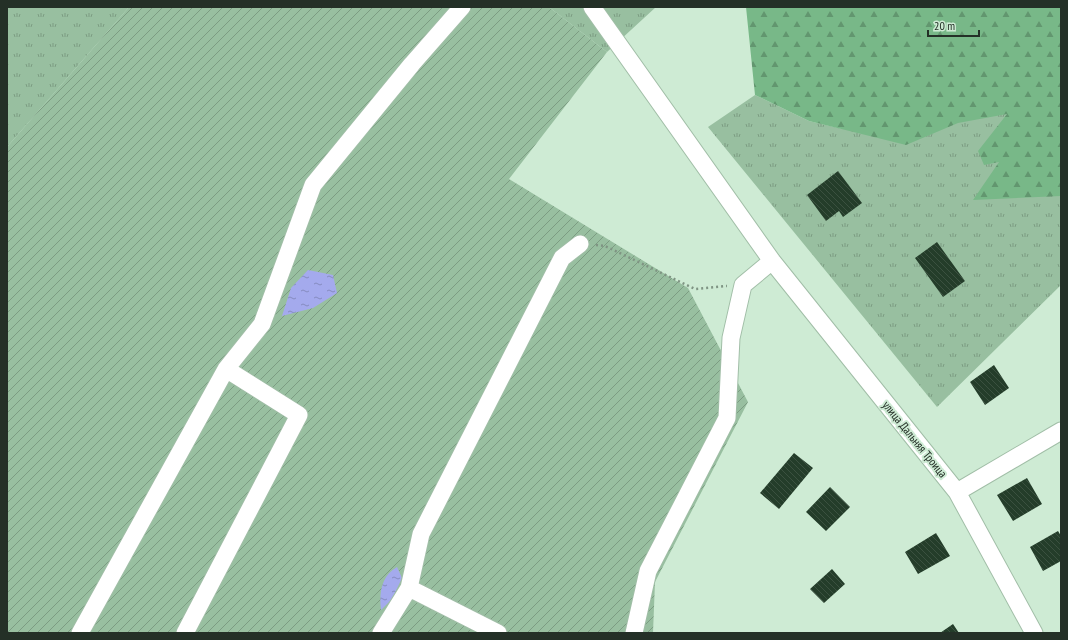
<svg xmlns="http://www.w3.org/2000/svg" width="1068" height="640" font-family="'PT Sans Narrow',sans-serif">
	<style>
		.grass { fill: url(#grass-tufts) }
		.forest { fill: url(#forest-firs) }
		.garden { fill: url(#garden-furrows) }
		.water { fill: url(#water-ripples) }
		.building { fill: url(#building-back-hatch) }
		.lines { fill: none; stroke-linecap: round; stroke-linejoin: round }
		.minor-casing { stroke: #a1bea7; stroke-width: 19 }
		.path { stroke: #7f9483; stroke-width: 2.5; stroke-dasharray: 2 3; stroke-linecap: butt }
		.minor { stroke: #fff; stroke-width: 17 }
		.labels { text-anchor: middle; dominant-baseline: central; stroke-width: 4; stroke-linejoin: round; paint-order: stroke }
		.street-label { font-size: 12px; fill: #243027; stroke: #ceebd4 }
	</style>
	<defs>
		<pattern id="grass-tufts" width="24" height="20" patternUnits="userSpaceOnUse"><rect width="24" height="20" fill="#98bfa0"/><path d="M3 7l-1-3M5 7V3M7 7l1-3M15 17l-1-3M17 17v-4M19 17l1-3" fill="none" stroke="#7c9c82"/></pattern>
		<pattern id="forest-firs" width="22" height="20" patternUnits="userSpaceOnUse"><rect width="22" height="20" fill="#78b888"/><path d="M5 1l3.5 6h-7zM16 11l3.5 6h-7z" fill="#62966f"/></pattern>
		<pattern id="garden-furrows" width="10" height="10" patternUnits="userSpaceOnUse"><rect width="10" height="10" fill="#98bfa0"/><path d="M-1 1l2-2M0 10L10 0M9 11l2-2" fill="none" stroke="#7c9c82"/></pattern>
		<pattern id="water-ripples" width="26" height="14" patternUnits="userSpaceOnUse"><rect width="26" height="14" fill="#a4aaed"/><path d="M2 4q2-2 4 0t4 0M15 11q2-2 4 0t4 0" fill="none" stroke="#858bc0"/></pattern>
		<pattern id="building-back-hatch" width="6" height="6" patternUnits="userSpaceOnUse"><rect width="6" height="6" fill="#243d2a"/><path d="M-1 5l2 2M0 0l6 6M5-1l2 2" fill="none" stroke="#3b5140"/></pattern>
	</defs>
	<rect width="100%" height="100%" fill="#ceebd4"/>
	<path class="grass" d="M 7,7 L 129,7 L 7,147 Z
		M 549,7 L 656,7 L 607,52 Z
		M 1061,7 L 1061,285 L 937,407 L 708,127 L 755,95 L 809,121 L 843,129 Z"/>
	<path class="forest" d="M 746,7 L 1061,7 L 1061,196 L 973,200 L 999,162 L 984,165 L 978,151 L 1007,114 L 958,123 L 906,145 L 809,121 L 755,95 Z"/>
	<path class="garden" d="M 129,7 L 549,7 L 607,52 L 509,179 L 688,288 L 748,402 L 655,582 L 653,633 L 7,633 L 7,147 Z"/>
	<path class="water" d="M 308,270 L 333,275 L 337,293 L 313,308 L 282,316 L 291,288 Z
		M 397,567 L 402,578 L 392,599 L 381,610 C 379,593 381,576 397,567 Z"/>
	<path class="building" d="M 838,171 L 862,203 L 843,217 L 839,211 L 826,221 L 807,195 Z
		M 937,242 L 965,281 L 943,297 L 915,258 Z
		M 994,365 L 1009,388 L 985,405 L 970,382 Z
		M 794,453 L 813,468 L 779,509 L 760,493 Z
		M 1027,478 L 1042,504 L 1013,521 L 997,495 Z
		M 830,487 L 850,507 L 826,531 L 806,512 Z
		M 1058,531 L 1061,536 L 1061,561 L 1043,571 L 1030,547 Z
		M 936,533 L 950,556 L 918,574 L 905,552 Z
		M 832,569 L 845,584 L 824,603 L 810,589 Z
		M 953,624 L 959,633 L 940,633 Z"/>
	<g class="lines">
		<defs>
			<path id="minor" d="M 592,7 L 772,261 L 957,492 L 1034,633
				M 957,492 L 1061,431
				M 80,633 L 226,369 L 262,324 L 313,185 L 412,64 L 462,7
				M 185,633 L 299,415 L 226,369
				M 381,633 L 409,588
				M 498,633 L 409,588 L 421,534 L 562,258 L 580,244
				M 634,633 L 648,571 L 727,418 L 731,338 L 743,285 L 772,261"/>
		</defs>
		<use href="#minor" class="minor-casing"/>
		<path class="path" d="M 596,245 L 605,246 L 695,289 L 727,286"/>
		<use href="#minor" class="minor"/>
	</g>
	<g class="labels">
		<g class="street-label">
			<text transform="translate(915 439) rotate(51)">улица Дальняя Троица</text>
		</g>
	</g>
	<rect width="1068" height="640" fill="none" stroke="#243027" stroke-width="16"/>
	<path d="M928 30v6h51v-6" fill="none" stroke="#243027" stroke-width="2"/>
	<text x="934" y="30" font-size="12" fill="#243027" stroke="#ceebd4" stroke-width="3" paint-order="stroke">20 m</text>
</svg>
